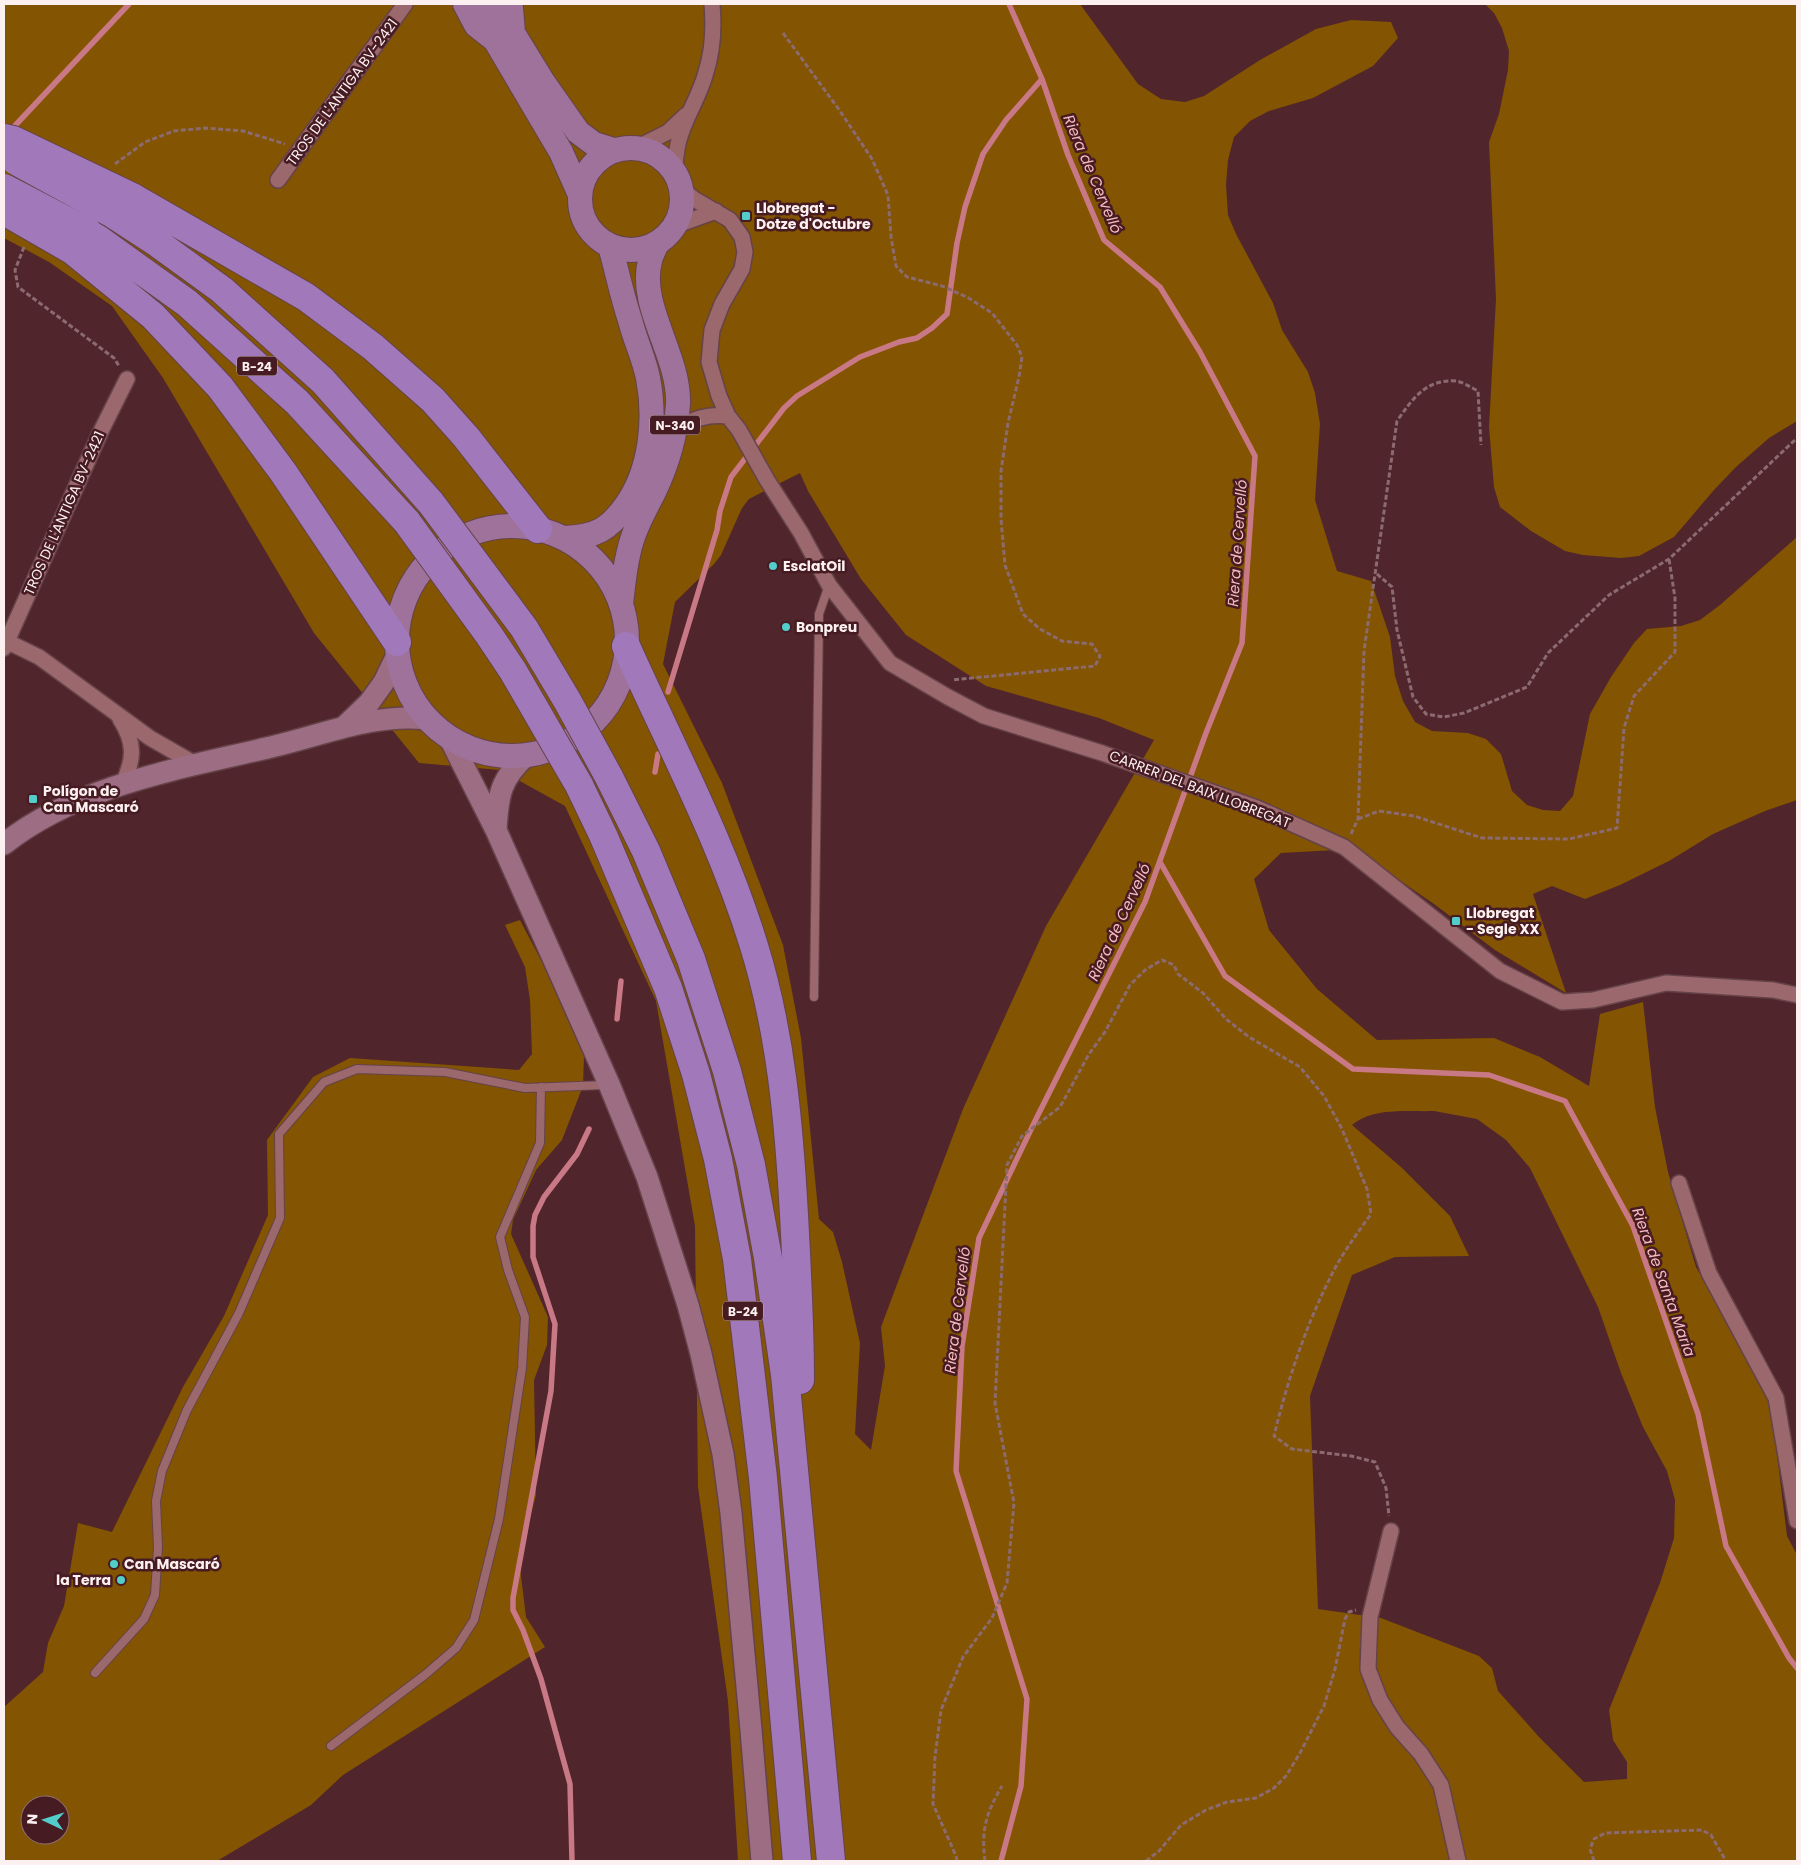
<svg xmlns="http://www.w3.org/2000/svg" width="1801" height="1865" font-family="Poppins,sans-serif">
	<style>
		.green { fill: #835401; fill-rule: evenodd }
		.lines { fill: none; stroke-linecap: round; stroke-linejoin: round }
		.stream { stroke: #c97886; stroke-width: 5.5 }
		.lane-casing { stroke: #654349; stroke-width: 10 }
		.street-casing { stroke: #654349; stroke-width: 18 }
		.secondary-casing { stroke: #654349; stroke-width: 24 }
		.primary-casing { stroke: #654349; stroke-width: 26 }
		.highway-casing { stroke: #654349; stroke-width: 30 }
		.path { stroke: #8c6b70; stroke-width: 3; stroke-dasharray: 5 2.5; stroke-linecap: butt }
		.lane { stroke: #9b686d; stroke-width: 8 }
		.street { stroke: #9b686d; stroke-width: 15 }
		.secondary { stroke: #9d6d84; stroke-width: 21 }
		.primary { stroke: #9f729b; stroke-width: 24 }
		.highway { stroke: #a179ba; stroke-width: 28 }
		.highway-bridge-casing { stroke: #654349; stroke-width: 30; stroke-linecap: butt }
		.highway-bridge { stroke: #a179ba; stroke-width: 28 }
		.poi-dot { fill: #53cdc9; stroke: #461b22; stroke-width: 2 }
		.labels { text-anchor: middle; dominant-baseline: central; stroke-width: 5; stroke-linejoin: round; paint-order: stroke }
		.shield { fill: #461b22; stroke: #c5b0b2; stroke-width: 1 }
		.shield-label { font-size: 12px; font-weight: bold; fill: #fcf0f0 }
		.street-label { font-size: 14px; fill: #fcf0f0; stroke: #461b22 }
		.poi-label { font-size: 14px; font-weight: bold; fill: #fcf0f0; stroke: #461b22; text-anchor: start }
		.water-label { font-size: 15px; font-style: italic; fill: #f7bbc1; stroke: #461b22 }
	</style>
	<rect width="100%" height="100%" fill="#51252c"/>
	<path class="green" d="M 4,4 L 1080,4 L 1138,84 L 1161,99 L 1185,102 L 1204,96 L 1260,60 L 1316,29 L 1351,20 L 1391,22 L 1398,38 L 1373,66 L 1313,98 L 1269,111 L 1250,121 L 1234,137 L 1228,160 L 1226,185 L 1228,215 L 1236,234 L 1273,303 L 1282,330 L 1308,372 L 1315,393 L 1320,424 L 1315,500 L 1337,571 L 1371,581 L 1390,637 L 1395,676 L 1403,701 L 1415,722 L 1432,731 L 1468,733 L 1486,739 L 1501,754 L 1512,791 L 1527,805 L 1543,810 L 1560,811 L 1573,796 L 1590,714 L 1611,677 L 1634,643 L 1647,629 L 1681,626 L 1700,620 L 1720,605 L 1797,537 L 1797,800 L 1765,811 L 1713,834 L 1669,861 L 1620,885 L 1585,899 L 1552,886 L 1533,894 L 1566,993 L 1495,950 L 1434,904 L 1354,849 L 1281,853 L 1254,879 L 1269,930 L 1317,989 L 1377,1040 L 1494,1038 L 1540,1057 L 1589,1086 L 1600,1014 L 1643,1002 L 1655,1107 L 1668,1172 L 1696,1267 L 1770,1397 L 1787,1536 L 1797,1555 L 1797,1861 L 738,1861 L 728,1701 L 698,1487 L 695,1226 L 656,1001 L 565,806 L 500,770 L 419,763 L 314,633 L 163,378 L 112,306 L 49,262 L 4,238 ZM 800,473 L 808,491 L 861,579 L 906,635 L 986,686 L 1099,718 L 1154,740 L 1046,926 L 963,1109 L 881,1327 L 885,1366 L 871,1450 L 855,1434 L 860,1343 L 842,1262 L 833,1232 L 819,1219 L 801,1038 L 783,945 L 722,783 L 663,664 L 675,602 L 714,564 L 721,555 L 742,508 L 749,499 ZM 1434,1111 L 1477,1119 L 1506,1140 L 1530,1168 L 1598,1307 L 1621,1373 L 1643,1427 L 1667,1471 L 1675,1500 L 1674,1538 L 1660,1583 L 1609,1710 L 1613,1740 L 1627,1762 L 1627,1779 L 1584,1782 L 1540,1738 L 1498,1691 L 1492,1668 L 1479,1656 L 1381,1618 L 1318,1609 L 1310,1396 L 1352,1275 L 1395,1257 L 1469,1256 L 1450,1216 L 1401,1167 L 1352,1125 C 1374,1107 1407,1112 1434,1111 Z
		M 1485,4 L 1797,4 L 1797,421 L 1769,438 L 1736,467 L 1714,490 L 1674,537 L 1639,556 L 1621,558 L 1583,555 L 1565,551 L 1531,531 L 1500,507 L 1494,487 L 1489,427 L 1496,299 L 1489,142 L 1499,114 L 1508,70 L 1509,51 L 1502,28 L 1494,13 Z
		M 520,920 L 543,964 L 584,1056 L 583,1086 L 562,1140 L 536,1170 L 513,1220 L 511,1234 L 548,1317 L 547,1345 L 534,1380 L 536,1495 L 519,1560 L 526,1617 L 545,1647 L 343,1775 L 311,1805 L 217,1861 L 4,1861 L 4,1707 L 43,1672 L 48,1643 L 64,1606 L 78,1523 L 112,1532 L 183,1387 L 224,1316 L 268,1215 L 267,1140 L 313,1077 L 350,1058 L 519,1070 L 532,1054 L 530,1000 L 525,967 L 505,925 ZM 30,1805 L 60,1805 L 60,1835 L 30,1835 Z"/>
	<g class="lines">
		<path class="stream" d="M 9,132 L 129,4
			M 668,692 L 717,530 L 720,511 L 731,477 L 784,408 L 797,396 L 860,357 L 899,342 L 917,338 L 932,328 L 947,314 L 957,243 L 965,207 L 983,154 L 1006,120 L 1042,79
			M 655,772 L 658,754
			M 1160,862 L 1225,976 L 1353,1069 L 1489,1075 L 1565,1101 L 1633,1226 L 1698,1414 L 1726,1546 L 1789,1658 L 1797,1668
			M 617,1019 L 621,981
			M 572,1861 L 570,1784 L 541,1679 L 523,1630 L 513,1610 L 513,1598 L 551,1391 L 555,1324 L 533,1257 L 533,1226 L 535,1215 L 544,1197 L 577,1154 L 589,1129
			M 1001,1861 L 1021,1786 L 1027,1699 L 956,1471 L 962,1346 L 979,1238 L 1036,1119 L 1145,902 L 1206,733 L 1242,643 L 1255,456 L 1200,352 L 1160,287 L 1104,240 L 1068,155 L 1042,79 L 1009,4"/>
		<defs>
			<path id="lane" d="M 814,997 L 819,614 L 829,585
				M 95,1673 L 144,1619 L 155,1595 L 158,1547 L 156,1501 L 162,1471 L 187,1410 L 239,1313 L 280,1218 L 279,1134 L 324,1082 L 357,1069 L 445,1072 L 525,1088 L 606,1085
				M 331,1746 L 426,1674 L 456,1648 L 474,1620 L 499,1519 L 522,1368 L 525,1317 L 508,1270 L 500,1237 L 540,1143 L 541,1087"/>
			<path id="street" d="M 638,147 L 668,132 L 686,115
				M 674,171 C 676,161 676,150 679,140 C 685,117 700,96 706,72 C 713,50 714,27 712,4
				M 278,180 L 405,4
				M 682,189 L 694,199 L 730,220 L 742,237 L 745,252 L 742,269 L 722,304 L 712,330 L 709,362 L 719,396 L 728,416 L 739,430 L 767,480 L 801,533 L 829,585 L 890,663 L 948,697 L 984,716 L 1102,753 L 1257,808 L 1344,847 L 1500,971 L 1562,1002 L 1593,1000 L 1666,983 L 1773,990 L 1797,995
				M 675,226 L 716,211
				M 674,431 C 692,419 706,414 728,416
				M 4,640 L 39,657 L 150,738 L 197,765
				M 4,648 L 101,431 L 127,379
				M 120,719 C 136,744 134,760 122,785
				M 1679,1183 L 1709,1273 L 1776,1398 L 1797,1521
				M 1391,1531 L 1370,1617 L 1368,1669 L 1380,1700 L 1397,1727 L 1421,1754 L 1441,1785 L 1458,1861"/>
			<path id="secondary" d="M 344,727 L 369,703 L 384,682 L 398,653
				M 449,737 L 496,830 L 609,1084 L 647,1177 L 688,1305 L 701,1354 L 723,1454 L 731,1513 L 751,1730 L 762,1861
				M 496,830 C 498,795 500,779 527,755
				M 4,844 C 81,783 186,768 279,745 C 328,733 376,713 427,719"/>
			<path id="primary" d="M 465,4 L 476,25 L 495,40 L 561,152 L 580,195
				M 487,4 L 494,18 L 513,33 L 543,82 L 578,132 L 594,144 L 613,150
				M 509,4 L 511,8 L 513,33
				M580 199a51 51 0 1 1 102 0a51 51 0 1 1-102 0Z
				M397 641a115 115 0 1 1 230 0a115 115 0 1 1-230 0Z
				M 564,538 C 595,537 609,530 627,504 C 651,469 656,419 648,378 C 644,358 635,340 630,320 C 622,296 617,271 610,246
				M 621,604 C 624,579 626,553 636,529 C 641,516 648,504 654,492 C 667,465 676,434 678,404 C 680,356 638,306 650,261 C 651,255 655,249 657,243"/>
			<path id="highway" d="M 132,197 L 306,297 L 373,347 L 433,400 L 466,437 L 538,529
				M 113,214 L 156,242 L 222,290 L 323,381 L 431,503
				M 88,232 L 187,303 L 297,402 L 407,522
				M 72,250 L 153,316 L 220,387 L 283,472 L 397,642
				M 626,646 C 670,745 722,841 754,946 C 781,1033 789,1124 794,1215 C 797,1270 800,1324 800,1380
				M 609,777 L 646,851 L 691,959 L 727,1071 L 751,1165 L 768,1258 L 785,1375 L 831,1861
				M 579,785 L 603,835 L 668,988 L 696,1074 L 718,1159 L 737,1259 L 763,1478 L 797,1861"/>
		</defs>
		<use href="#lane" class="lane-casing"/>
		<use href="#street" class="street-casing"/>
		<use href="#secondary" class="secondary-casing"/>
		<use href="#primary" class="primary-casing"/>
		<use href="#highway" class="highway-casing"/>
		<path class="path" d="M 783,33 L 840,111 L 872,159 L 888,195 L 891,237 L 896,266 L 907,277 L 942,286 L 967,297 L 992,313 L 1017,345 L 1022,357 L 1019,377 L 1008,423 L 1001,471 L 1001,519 L 1005,565 L 1023,614 L 1040,629 L 1062,641 L 1092,644 L 1100,656 L 1095,666 L 952,680
			M 115,164 L 145,142 L 174,131 L 205,128 L 243,131 L 285,144
			M 24,247 L 15,270 L 18,287 L 114,358 L 119,366
			M 1377,574 L 1392,587 L 1397,630 L 1413,697 L 1426,714 L 1444,717 L 1464,713 L 1527,687 L 1548,653 L 1609,595 L 1669,559 L 1797,438
			M 1358,819 L 1379,811 L 1414,816 L 1482,838 L 1569,839 L 1617,828 L 1624,728 L 1634,696 L 1675,652 L 1675,598 L 1669,559
			M 1351,834 L 1358,819 L 1364,651 L 1397,421 C 1413,398 1426,379 1456,381 C 1463,382 1472,388 1478,391 L 1481,445
			M 957,1861 L 956,1856 L 933,1804 L 935,1757 L 941,1710 L 963,1657 L 992,1618 L 1007,1583 L 1014,1503 L 995,1403 L 1007,1165 L 1022,1136 L 1060,1107 L 1089,1054 L 1105,1032 L 1130,985 L 1145,970 L 1162,960 L 1174,965 L 1178,974 L 1203,993 L 1226,1019 L 1249,1037 L 1300,1067 L 1324,1096 L 1342,1129 L 1367,1189 L 1371,1214 C 1356,1235 1341,1255 1330,1278 C 1305,1328 1287,1382 1274,1436 L 1292,1449 L 1351,1456 L 1375,1462 L 1386,1488 L 1389,1516
			M 985,1861 C 981,1830 986,1813 1002,1786
			M 1146,1861 L 1159,1851 L 1181,1825 L 1206,1810 L 1227,1802 L 1256,1798 L 1274,1788 L 1286,1776 L 1300,1753 L 1324,1706 L 1335,1669 L 1345,1619 L 1349,1612 L 1356,1610
			M 1594,1861 L 1590,1849 L 1594,1839 L 1605,1833 L 1702,1830 L 1711,1835 L 1726,1861"/>
		<use href="#lane" class="lane"/>
		<use href="#street" class="street"/>
		<use href="#secondary" class="secondary"/>
		<use href="#primary" class="primary"/>
		<use href="#highway" class="highway"/>
		<defs>
			<path id="highway-bridge" d="M 4,138 L 13,140 L 132,197
				M 16,161 L 113,214
				M 4,188 L 88,232
				M 4,211 L 72,250
				M 431,503 L 524,628 L 568,702 L 609,777
				M 407,522 L 489,635 L 513,671 L 579,785"/>
		</defs>
		<use href="#highway-bridge" class="highway-bridge-casing"/>
		<use href="#highway-bridge" class="highway-bridge"/>
	</g>
	<g class="poi-dot">
		<rect x="741" y="211" width="10" height="10" rx="2.5"/>
		<circle cx="773" cy="566" r="5"/>
		<circle cx="786" cy="627" r="5"/>
		<rect x="28" y="794" width="10" height="10" rx="2.5"/>
		<rect x="1451" y="916" width="10" height="10" rx="2.5"/>
		<circle cx="114" cy="1564" r="5"/>
		<circle cx="121" cy="1580" r="5"/>
	</g>
	<g class="labels">
		<g class="shield">
			<rect x="237" y="356.5" width="40" height="19" rx="4"/>
			<rect x="650" y="415.5" width="50" height="19" rx="4"/>
			<rect x="723" y="1301.5" width="40" height="19" rx="4"/>
		</g>
		<g class="shield-label">
			<text x="257" y="366">B-24</text>
			<text x="675" y="425">N-340</text>
			<text x="743" y="1311">B-24</text>
		</g>
		<g class="street-label">
			<text transform="translate(342 92) rotate(-54)">TROS DE L'ANTIGA BV-2421</text>
			<text transform="translate(64 513) rotate(-66)">TROS DE L'ANTIGA BV-2421</text>
			<text transform="translate(1200 789) rotate(21)">CARRER DEL BAIX LLOBREGAT</text>
		</g>
		<g class="poi-label">
			<text x="756" y="208">Llobregat -<tspan x="756" dy="16">Dotze d'Octubre</tspan></text>
			<text x="783" y="566">EsclatOil</text>
			<text x="796" y="627">Bonpreu</text>
			<text x="43" y="791">Polígon de<tspan x="43" dy="16">Can Mascaró</tspan></text>
			<text x="1466" y="913">Llobregat<tspan x="1466" dy="16">- Segle XX</tspan></text>
			<text x="124" y="1564">Can Mascaró</text>
			<text x="111" y="1580" text-anchor="end">la Terra</text>
		</g>
		<g class="water-label">
			<text transform="translate(1093 174) rotate(67)">Riera de Cervelló</text>
			<text transform="translate(1237 543) rotate(-86)">Riera de Cervelló</text>
			<text transform="translate(1119 922) rotate(-65)">Riera de Cervelló</text>
			<text transform="translate(1664 1282) rotate(70)">Riera de Santa Maria</text>
			<text transform="translate(957 1310) rotate(-83)">Riera de Cervelló</text>
		</g>
	</g>
	<rect width="1801" height="1865" fill="none" stroke="#fcf0f0" stroke-width="10"/>
	<g transform="translate(45 1820) rotate(274)"><circle r="24" fill="#461b22" stroke="#8f7074"/>
	<path d="M0-4L9 19L0 12L-9 19Z" fill="#53cdc9"/>
	<text y="-8" font-size="14" font-weight="bold" text-anchor="middle" fill="#fcf0f0">N</text>
	</g>
</svg>
